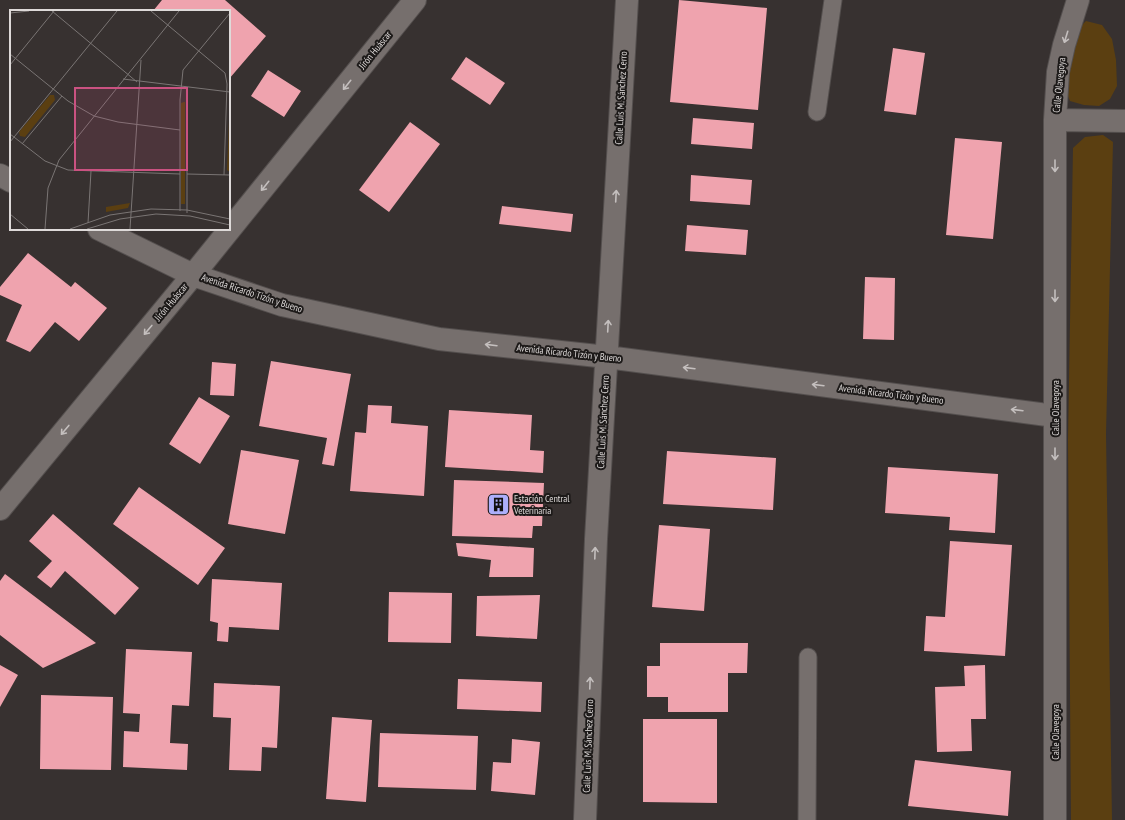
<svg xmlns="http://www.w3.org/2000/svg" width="1125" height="820" font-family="'PT Sans Narrow',sans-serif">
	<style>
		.green { fill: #5b3f11 }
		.building { fill: #efa3ae }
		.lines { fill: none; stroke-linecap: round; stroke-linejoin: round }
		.service-casing { stroke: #544f4e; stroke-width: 19 }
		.minor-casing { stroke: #544f4e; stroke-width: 24 }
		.tertiary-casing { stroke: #544f4e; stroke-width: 24 }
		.service { stroke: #766f6d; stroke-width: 17 }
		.minor { stroke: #766f6d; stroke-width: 22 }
		.tertiary { stroke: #766f6d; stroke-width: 22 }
		.oneway { stroke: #c4bfbe }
		.labels { text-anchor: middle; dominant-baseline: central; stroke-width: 4; stroke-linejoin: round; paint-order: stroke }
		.street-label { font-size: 10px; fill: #dedad9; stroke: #1d1a19 }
		.poi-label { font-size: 10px; fill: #dedad9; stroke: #1d1a19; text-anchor: start }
		.inset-road { fill: none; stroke: #7a7574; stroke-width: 1 }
		.view { fill: #ca5281; fill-opacity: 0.15; stroke: #ca5281; stroke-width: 2 }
		.inset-edge { fill: none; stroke: #dedad9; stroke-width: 2 }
	</style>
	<rect width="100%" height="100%" fill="#373130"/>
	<path class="green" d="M 1086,21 L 1102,25 L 1112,39 L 1116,60 L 1117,86 L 1110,99 L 1099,106 L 1084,105 L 1070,101 L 1064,86 L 1069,38 Z
		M 1103,135 L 1113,142 L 1106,434 L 1112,820 L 1071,820 L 1068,440 L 1073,148 L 1085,137 Z"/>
	<path class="building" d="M 162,0 L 225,0 L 266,36 L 229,79 L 229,11 L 153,11 Z
		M 679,0 L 767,8 L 758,110 L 670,102 Z
		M 893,48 L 925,53 L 916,115 L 884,111 Z
		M 466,57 L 505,83 L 490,105 L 451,79 Z
		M 268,70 L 301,91 L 284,117 L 251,96 Z
		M 693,118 L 754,123 L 752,149 L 691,144 Z
		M 410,122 L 440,144 L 389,212 L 359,190 Z
		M 955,138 L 1002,142 L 993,239 L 946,235 Z
		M 691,175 L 752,180 L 750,205 L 690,201 Z
		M 502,206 L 573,214 L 571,232 L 499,224 Z
		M 687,225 L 748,230 L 746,255 L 685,251 Z
		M 28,253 L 71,287 L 75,282 L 107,308 L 79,341 L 55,322 L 30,352 L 6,341 L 22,305 L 0,295 L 0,287 Z
		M 865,277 L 895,278 L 894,340 L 863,339 Z
		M 271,361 L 351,374 L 334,466 L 322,464 L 327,438 L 259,426 Z
		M 212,362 L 236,364 L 234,396 L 210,395 Z
		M 199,397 L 230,416 L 200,464 L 169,444 Z
		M 368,405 L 392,406 L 391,423 L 428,426 L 424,496 L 350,491 L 355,432 L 366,433 Z
		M 449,410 L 532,415 L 530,450 L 544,451 L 543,473 L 445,467 Z
		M 241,450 L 299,460 L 285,534 L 228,524 Z
		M 667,451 L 776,458 L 773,510 L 663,504 Z
		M 888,467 L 998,474 L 995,533 L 949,530 L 950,517 L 885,513 Z
		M 454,480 L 544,483 L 542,526 L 533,526 L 532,538 L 452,536 Z
		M 139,487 L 225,548 L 198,585 L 113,524 Z
		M 53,514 L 139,588 L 115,615 L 65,571 L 51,588 L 37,577 L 52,561 L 29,541 Z
		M 659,525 L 710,529 L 704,611 L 652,607 Z
		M 950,541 L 1012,545 L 1005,656 L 924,651 L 926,616 L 945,617 Z
		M 456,543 L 534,548 L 533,577 L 489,577 L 491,560 L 458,556 Z
		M 5,574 L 96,643 L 43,668 L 0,635 L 0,581 Z
		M 212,579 L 282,583 L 279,630 L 229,627 L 228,642 L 217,641 L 218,623 L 210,621 Z
		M 389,592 L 452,593 L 451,643 L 388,642 Z
		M 540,595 L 537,639 L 476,636 L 477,596 Z
		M 660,643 L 748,643 L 747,673 L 728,673 L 728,712 L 668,712 L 668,697 L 647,697 L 647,666 L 660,666 Z
		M 126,649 L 192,652 L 189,706 L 172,705 L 170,743 L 188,744 L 187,770 L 123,767 L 124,731 L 139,732 L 140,714 L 123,713 Z
		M 0,665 L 18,675 L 0,707 Z
		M 985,665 L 986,719 L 971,719 L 972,751 L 937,752 L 935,687 L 965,686 L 964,666 Z
		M 458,679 L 542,682 L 541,712 L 457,709 Z
		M 214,683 L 280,686 L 277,748 L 262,747 L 261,771 L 229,770 L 231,718 L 213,717 Z
		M 41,695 L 113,697 L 111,770 L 40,769 Z
		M 332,717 L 372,720 L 366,802 L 326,799 Z
		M 643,719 L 717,719 L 717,803 L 643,802 Z
		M 380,733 L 478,736 L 476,790 L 378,787 Z
		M 512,739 L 540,742 L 535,795 L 491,791 L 493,762 L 511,763 Z
		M 915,760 L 1011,771 L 1008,816 L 908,806 Z"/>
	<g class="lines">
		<defs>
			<path id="service" d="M 817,112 L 833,0
				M 807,820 L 808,657"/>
			<path id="minor" d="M 0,175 L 11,181
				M 99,229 L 193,275 L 282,305 L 439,339 L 607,357 L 1055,416
				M 0,509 L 193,275 L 415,0
				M 585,820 L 596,539 L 627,0"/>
			<path id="tertiary" d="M 1055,120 L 1125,121
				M 1055,820 L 1055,120 L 1058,72 L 1064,45 L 1078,0"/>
		</defs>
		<use href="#service" class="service-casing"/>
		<use href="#minor" class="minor-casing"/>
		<use href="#tertiary" class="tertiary-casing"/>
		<use href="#service" class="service"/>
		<use href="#minor" class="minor"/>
		<use href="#tertiary" class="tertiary"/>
	</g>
	<defs><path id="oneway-shaft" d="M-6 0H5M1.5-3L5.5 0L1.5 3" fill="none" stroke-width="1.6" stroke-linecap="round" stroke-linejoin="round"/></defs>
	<g class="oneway">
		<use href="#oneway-shaft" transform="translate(1066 37) rotate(107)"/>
		<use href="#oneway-shaft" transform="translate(347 85) rotate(129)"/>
		<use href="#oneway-shaft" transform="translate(1055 166) rotate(90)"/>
		<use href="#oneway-shaft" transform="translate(265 186) rotate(129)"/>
		<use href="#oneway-shaft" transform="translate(616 196) rotate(-87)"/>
		<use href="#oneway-shaft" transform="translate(1055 296) rotate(90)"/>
		<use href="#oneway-shaft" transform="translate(608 326) rotate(-87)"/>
		<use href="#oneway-shaft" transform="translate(148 330) rotate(130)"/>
		<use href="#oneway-shaft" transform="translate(491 345) rotate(-173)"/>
		<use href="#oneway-shaft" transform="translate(689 368) rotate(-173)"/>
		<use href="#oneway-shaft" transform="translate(818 385) rotate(-173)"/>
		<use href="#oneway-shaft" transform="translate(1017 410) rotate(-173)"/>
		<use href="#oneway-shaft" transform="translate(65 430) rotate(130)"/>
		<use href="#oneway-shaft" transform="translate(1055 454) rotate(90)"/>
		<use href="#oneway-shaft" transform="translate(595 553) rotate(-88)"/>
		<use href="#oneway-shaft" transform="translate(590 683) rotate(-88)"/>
	</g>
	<defs>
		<symbol id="building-square" viewBox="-11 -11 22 22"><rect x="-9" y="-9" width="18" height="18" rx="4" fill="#acaffb" stroke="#1d1a19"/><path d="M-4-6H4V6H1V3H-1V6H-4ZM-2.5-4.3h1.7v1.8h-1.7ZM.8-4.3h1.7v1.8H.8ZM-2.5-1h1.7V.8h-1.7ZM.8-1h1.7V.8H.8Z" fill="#111"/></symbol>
	</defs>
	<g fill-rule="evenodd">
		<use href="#building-square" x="486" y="492" width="25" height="25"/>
	</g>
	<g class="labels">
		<g class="street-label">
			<text transform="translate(375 50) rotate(-51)">Jirón Huáscar</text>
			<text transform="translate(1059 85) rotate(-84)">Calle Olavegoya</text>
			<text transform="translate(621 98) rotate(-87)">Calle Luis M. Sánchez Cerro</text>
			<text transform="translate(252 293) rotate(18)">Avenida Ricardo Tizón y Bueno</text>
			<text transform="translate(171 302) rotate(-50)">Jirón Huáscar</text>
			<text transform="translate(569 353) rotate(6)">Avenida Ricardo Tizón y Bueno</text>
			<text transform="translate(891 394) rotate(7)">Avenida Ricardo Tizón y Bueno</text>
			<text transform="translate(1055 408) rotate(-90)">Calle Olavegoya</text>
			<text transform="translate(603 422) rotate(-87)">Calle Luis M. Sánchez Cerro</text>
			<text transform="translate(1055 732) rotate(-90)">Calle Olavegoya</text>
			<text transform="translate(588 746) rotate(-88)">Calle Luis M. Sánchez Cerro</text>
		</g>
		<g class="poi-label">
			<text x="514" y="498">Estación Central<tspan x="514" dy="12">Veterinaria</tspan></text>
		</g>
	</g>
	<g transform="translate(10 10)">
		<rect width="220" height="220" fill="#373130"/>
		<path d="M 40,85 L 44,85 L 45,90 L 15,127 L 10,126 L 9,122 ZM 220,86 L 220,162 L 217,160 ZM 174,92 L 175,92 L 175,194 L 171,194 L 171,93 ZM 120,193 L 118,198 L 96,202 L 96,197 Z" fill="#5b3f11"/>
		<path class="inset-road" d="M 42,1 L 127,72M 141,1 L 215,63 L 217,74 L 214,165M 0,3 L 19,1M 0,44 L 58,91 L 84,106 L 108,112 L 170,120M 0,55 L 44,1M 113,69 L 220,82M 177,77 L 177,203M 0,124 L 35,151 L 58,160 L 170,164M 0,132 L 107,1M 12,134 L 52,86M 177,164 L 220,165M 170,201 L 170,90 L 173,60 L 220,3M 0,204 L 18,219M 78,213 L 81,161M 35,219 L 38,178 L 49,150 L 169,1M 60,219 L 100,205 L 141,199 L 177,200 L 220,209M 77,219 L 110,209 L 146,204 L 180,206 L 220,215M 120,219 L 131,50"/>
		<path class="view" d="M 65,78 L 177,78 L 177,160 L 65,160 Z"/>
		<rect width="220" height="220" class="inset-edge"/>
	</g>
</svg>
